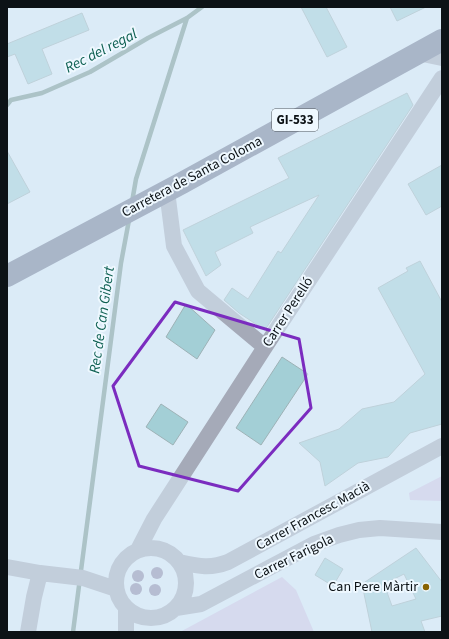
<svg xmlns="http://www.w3.org/2000/svg" width="449" height="639" font-family="'Source Sans 3',sans-serif">
	<style>
		.green { fill: #d0c5e3 }
		.lines { fill: none; stroke-linecap: round; stroke-linejoin: round }
		.stream { stroke: #73928c; stroke-width: 4.5 }
		.building { fill: #a3cfd6; stroke: #9db2b6; fill-rule: evenodd }
		.street { stroke: #a5aab8; stroke-width: 16 }
		.primary { stroke: #6d758e; stroke-width: 22 }
		.tree { fill: #8986a4 }
		.marked { fill: none; stroke: #7b2cbf; stroke-width: 3; stroke-linejoin: round }
		.poi-dot { fill: #876300; stroke: #eef8ff; stroke-width: 1.5 }
		.labels { text-anchor: middle; dominant-baseline: central; stroke-width: 4; stroke-linejoin: round; paint-order: stroke }
		.shield { fill: #eef8ff; stroke: #50575c; stroke-width: 1 }
		.shield-label { font-size: 13px; font-weight: bold; fill: #0c1216 }
		.street-label { font-size: 14px; fill: #0c1216; stroke: #eef8ff }
		.poi-label { font-size: 14px; fill: #0c1216; stroke: #eef8ff; text-anchor: end }
		.water-label { font-size: 15px; font-style: italic; fill: #0e6052; stroke: #eef8ff }
	</style>
	<rect width="100%" height="100%" fill="#dbebf7"/>
	<path class="green" d="M 442,476 L 442,501 L 410,500 L 409,493 Z
		M 282,577 L 296,590 L 314,632 L 180,632 Z"/>
	<g class="lines">
		<path class="stream" d="M 7,105 L 11,100 L 42,93 L 90,72 L 148,38 L 187,18 L 202,7
			M 132,202 L 136,179 L 187,18
			M 73,632 L 121,263 L 129,220"/>
	</g>
	<path class="building" d="M 301,7 L 326,7 L 347,47 L 327,57 Z
		M 390,7 L 426,7 L 397,21 Z
		M 82,13 L 89,30 L 42,49 L 52,74 L 28,84 L 15,54 L 7,57 L 7,44 Z
		M 407,93 L 413,105 L 265,330 L 239,313 L 224,300 L 232,288 L 248,299 L 278,251 L 281,253 L 319,195 L 250,227 L 253,233 L 215,252 L 221,265 L 206,276 L 183,230 L 289,178 L 278,158 Z
		M 7,151 L 30,192 L 7,204 Z
		M 442,165 L 442,206 L 426,215 L 408,184 Z
		M 420,261 L 442,302 L 442,424 L 410,433 L 388,457 L 358,463 L 325,486 L 320,462 L 299,443 L 339,429 L 362,409 L 394,402 L 425,374 L 378,288 L 408,271 L 406,268 Z
		M 186,304 L 215,330 L 197,359 L 166,337 Z
		M 282,357 L 308,374 L 261,445 L 236,428 Z
		M 161,404 L 188,422 L 173,445 L 146,427 Z
		M 416,548 L 442,582 L 442,616 L 421,621 L 425,632 L 372,632 L 362,584 ZM 404,574 L 416,599 L 392,606 L 384,584 Z
		M 325,558 L 343,569 L 333,586 L 315,575 Z"/>
	<g class="lines">
		<path class="street" d="M 418,53 L 442,58
			M 167,191 L 174,246 L 198,291 L 265,347
			M116 583a35 35 0 1 1 70 0a35 35 0 1 1-70 0Z
			M 138,550 L 154,519 L 265,347 L 442,78
			M 179,562 C 198,566 210,569 228,562 L 442,446
			M 7,567 L 40,573 L 83,578 L 116,589
			M 176,608 L 201,604 L 314,544 L 339,535 L 359,530 L 380,528 L 442,532
			M 28,632 L 34,597 L 40,573
			M 126,632 L 126,608"/>
		<path class="primary" d="M 7,276 L 182,183 L 442,40"/>
	</g>
	<g class="tree">
		<circle cx="157" cy="573" r="6"/>
		<circle cx="138" cy="576" r="6"/>
		<circle cx="136" cy="589" r="6"/>
		<circle cx="155" cy="590" r="6"/>
	</g>
	<path d="M0 0H449V639H0ZM 175,302 L 299,339 L 311,408 L 238,491 L 139,466 L 113,386 Z" fill="#dbebf7" fill-opacity=".55" fill-rule="evenodd"/>
	<path class="marked" d="M 175,302 L 299,339 L 311,408 L 238,491 L 139,466 L 113,386 Z"/>
	<circle class="poi-dot" cx="426" cy="587" r="4"/>
	<g class="labels">
		<rect class="shield" x="272" y="109" width="46" height="22" rx="3"/>
		<g class="shield-label">
			<text x="295" y="120">GI-533</text>
		</g>
		<g class="street-label">
			<text transform="translate(192 177) rotate(-28)">Carretera de Santa Coloma</text>
			<text transform="translate(288 312) rotate(-57)">Carrer Perelló</text>
			<text transform="translate(313 516) rotate(-29)">Carrer Francesc Macià</text>
			<text transform="translate(294 557) rotate(-26)">Carrer Farigola</text>
		</g>
		<g class="poi-label">
			<text x="418" y="587">Can Pere Màrtir</text>
		</g>
		<g class="water-label">
			<text transform="translate(101 51) rotate(-27)">Rec del regal</text>
			<text transform="translate(102 320) rotate(-82)">Rec de Can Gibert</text>
		</g>
	</g>
	<rect width="449" height="639" fill="none" stroke="#0c1216" stroke-width="16"/>
</svg>
